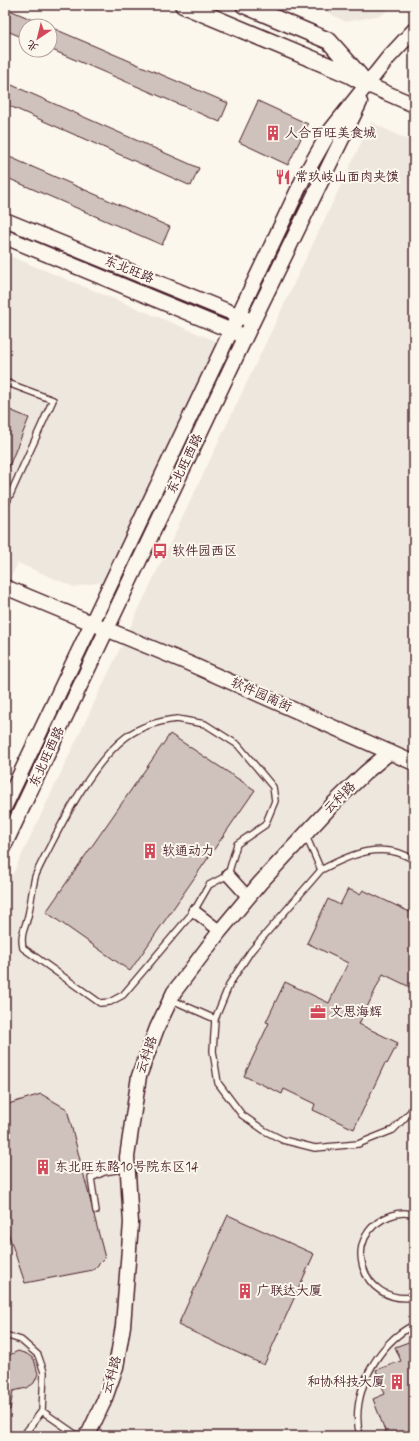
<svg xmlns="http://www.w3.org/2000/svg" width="419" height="1441" font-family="Mynerve,'LXGW WenKai TC',sans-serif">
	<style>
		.built { fill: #eee7de }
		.building { fill: #cfc2bc; stroke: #4a1f2b }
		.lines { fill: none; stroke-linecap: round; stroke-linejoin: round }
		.service-casing { stroke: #4a1f2b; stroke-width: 8 }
		.minor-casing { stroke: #4a1f2b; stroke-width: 14 }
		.tertiary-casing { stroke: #4a1f2b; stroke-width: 17 }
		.secondary-casing { stroke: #4a1f2b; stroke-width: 19 }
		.service { stroke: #fbf7ec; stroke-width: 5.5 }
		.minor { stroke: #fbf7ec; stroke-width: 11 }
		.tertiary { stroke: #fbf7ec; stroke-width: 14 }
		.secondary { stroke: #fbf7ec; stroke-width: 16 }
		.labels { text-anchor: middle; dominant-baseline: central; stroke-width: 4; stroke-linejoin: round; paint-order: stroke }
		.poi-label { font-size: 13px; fill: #4a1f2b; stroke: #fbf7ec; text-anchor: start }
		.street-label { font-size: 13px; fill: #4a1f2b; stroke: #fbf7ec }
	</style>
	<rect width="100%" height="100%" fill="#fbf7ec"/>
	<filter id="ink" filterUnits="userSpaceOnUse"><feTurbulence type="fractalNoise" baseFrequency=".025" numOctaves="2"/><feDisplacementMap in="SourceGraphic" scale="8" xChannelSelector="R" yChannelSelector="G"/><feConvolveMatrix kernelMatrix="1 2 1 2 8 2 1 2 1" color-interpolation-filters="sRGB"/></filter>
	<g filter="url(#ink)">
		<path class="built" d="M 313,5 L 392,5 L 382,15 L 346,22 Z
			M 371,122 L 414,143 L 414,1436 L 5,1436 L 5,890 Z
			M 5,254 L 221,343 L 107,581 L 74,587 L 18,563 L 5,589 Z"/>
		<path class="building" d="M 5,8 L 47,26 L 26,26 L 26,39 L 5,30 Z
			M 50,27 L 228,103 L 220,122 L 50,49 Z
			M 5,82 L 199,168 L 191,186 L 5,104 Z
			M 258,101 L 308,124 L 288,165 L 239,142 Z
			M 5,155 L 170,227 L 162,245 L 5,177 Z
			M 5,408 L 29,418 L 5,476 Z
			M 170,734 L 255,790 L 130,971 L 46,912 Z
			M 348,889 L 360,894 L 363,890 L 414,914 L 414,989 L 383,974 L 359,1024 L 398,1043 L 387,1064 L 385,1063 L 354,1129 L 313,1110 L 315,1104 L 284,1089 L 282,1094 L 244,1076 L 269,1023 L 266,1022 L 285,982 L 329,1003 L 348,963 L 307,943 L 328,899 L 340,905 Z
			M 41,1094 L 67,1109 L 105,1258 L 93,1270 L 25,1283 L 5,1224 L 5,1105 Z
			M 228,1215 L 314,1254 L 264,1365 L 178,1325 Z
			M 414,1340 L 414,1436 L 387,1436 L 373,1399 L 385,1394 L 376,1370 L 401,1361 L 395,1347 Z
			M 18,1351 L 27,1354 L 34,1359 L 38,1374 L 34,1383 L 27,1388 L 13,1391 L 10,1410 L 5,1410 L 5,1357 Z"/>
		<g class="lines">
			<defs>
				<path id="service" d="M 5,382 L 53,400 L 5,506
					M 177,719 L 205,724 L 238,745 L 273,787 L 275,801 L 265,825 L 237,844 L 228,875 L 209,885 L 194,911 L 123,995 L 110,1002 L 100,1003 L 23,948 C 20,934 25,929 28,916 C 31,903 32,890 35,877 C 38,869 43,860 47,852 C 65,817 94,761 126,737 C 141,726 158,721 177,719 Z
					M 306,836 L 321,870 C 351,854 383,840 414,860
					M 170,999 L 215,1019 L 213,1051 L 218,1083 L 242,1115 L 265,1131 L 283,1140 L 315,1148 L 358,1144 L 393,1130 L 414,1108
					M 215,1019 L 230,983 L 251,951 L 321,870
					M 96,1211 L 91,1178 L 104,1172 L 128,1168
					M 414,1215 C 406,1212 397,1213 390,1216 C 339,1235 361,1306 414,1297
					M 5,1335 L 21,1340 L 38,1355 L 44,1372 L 42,1411 L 23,1436
					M 42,1411 L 78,1436
					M 166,1436 L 180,1436
					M 360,1436 C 349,1396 377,1342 414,1325"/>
				<path id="minor" d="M 228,875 L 248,897
					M 194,911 L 220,931"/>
				<path id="tertiary" d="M 368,85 L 414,105
					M 5,220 L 247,319
					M 5,237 L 239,334
					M 5,587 L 188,663 L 414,763
					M 5,806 L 305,175 L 330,131 L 388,58 L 414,30
					M 5,844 L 253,321 L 360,102
					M 85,1436 L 89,1433 L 104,1401 L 116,1367 L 123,1326 L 131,1223 L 127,1157 L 139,1076 L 157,1028 L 174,992 L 220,931 L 260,883 L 335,802 L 365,773 L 390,752"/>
				<path id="secondary" d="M 183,5 L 348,74 L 368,85
					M 244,5 L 329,41 L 360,76"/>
			</defs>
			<use href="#service" class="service-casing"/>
			<use href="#minor" class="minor-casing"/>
			<use href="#tertiary" class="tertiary-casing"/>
			<use href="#secondary" class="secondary-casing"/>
			<use href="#service" class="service"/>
			<use href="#minor" class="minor"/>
			<use href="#tertiary" class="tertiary"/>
			<use href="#secondary" class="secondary"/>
		</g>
	</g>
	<defs>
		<symbol id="building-bare" viewBox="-9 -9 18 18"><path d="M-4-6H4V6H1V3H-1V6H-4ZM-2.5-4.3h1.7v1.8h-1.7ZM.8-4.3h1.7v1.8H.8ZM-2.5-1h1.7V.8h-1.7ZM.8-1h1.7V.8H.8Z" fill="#d1495b" stroke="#fbf7ec" stroke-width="2.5" paint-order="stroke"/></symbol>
		<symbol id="restaurant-bare" viewBox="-9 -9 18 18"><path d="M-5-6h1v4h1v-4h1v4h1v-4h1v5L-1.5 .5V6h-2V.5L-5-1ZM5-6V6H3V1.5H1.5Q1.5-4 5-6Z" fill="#d1495b" stroke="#fbf7ec" stroke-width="2.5" paint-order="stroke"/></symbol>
		<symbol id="bus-bare" viewBox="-9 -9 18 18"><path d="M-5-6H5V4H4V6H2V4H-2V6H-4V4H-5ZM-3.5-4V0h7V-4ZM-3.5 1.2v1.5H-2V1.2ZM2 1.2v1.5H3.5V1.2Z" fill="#d1495b" stroke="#fbf7ec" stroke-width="2.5" paint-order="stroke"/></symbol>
		<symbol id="office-bare" viewBox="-9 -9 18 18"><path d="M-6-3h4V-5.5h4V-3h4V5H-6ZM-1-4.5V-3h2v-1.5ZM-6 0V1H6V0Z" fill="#d1495b" stroke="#fbf7ec" stroke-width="2.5" paint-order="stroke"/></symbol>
	</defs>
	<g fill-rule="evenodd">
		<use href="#building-bare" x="262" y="122" width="22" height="22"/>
		<use href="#restaurant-bare" x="272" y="166" width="22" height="22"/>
		<use href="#bus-bare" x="149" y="540" width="22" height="22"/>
		<use href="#building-bare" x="139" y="840" width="22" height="22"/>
		<use href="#office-bare" x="307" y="1001" width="22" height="22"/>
		<use href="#building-bare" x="32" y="1156" width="22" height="22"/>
		<use href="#building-bare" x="234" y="1280" width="22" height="22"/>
		<use href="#building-bare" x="386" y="1371" width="22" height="22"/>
	</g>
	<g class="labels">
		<g class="poi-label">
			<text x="285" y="133">人合百旺美食城</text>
			<text x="295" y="177">常玖岐山面肉夹馍</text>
			<text x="172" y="551">软件园西区</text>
			<text x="162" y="851">软通动力</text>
			<text x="330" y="1012">文思海辉</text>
			<text x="55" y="1167">东北旺东路10号院东区14</text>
			<text x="257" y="1291">广联达大厦</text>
			<text x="385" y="1382" text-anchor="end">和协科技大厦</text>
		</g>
		<g class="street-label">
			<text transform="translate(129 270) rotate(22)">东北旺路</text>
			<text transform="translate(185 464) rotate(-64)">东北旺西路</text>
			<text transform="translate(261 695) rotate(24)">软件园南街</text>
			<text transform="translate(47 757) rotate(-65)">东北旺西路</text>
			<text transform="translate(340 798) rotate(-45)">云科路</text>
			<text transform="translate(147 1055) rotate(-71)">云科路</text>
			<text transform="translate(112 1375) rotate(-74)">云科路</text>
		</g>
	</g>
	<rect width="419" height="1441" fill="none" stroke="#fbf7ec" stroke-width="20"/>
	<rect x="10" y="10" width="399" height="1421" fill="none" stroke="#4a1f2b" stroke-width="1.5" filter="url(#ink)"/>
	<g transform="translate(38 38) rotate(215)"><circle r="19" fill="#fbf7ec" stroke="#b4a19f"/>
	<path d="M0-3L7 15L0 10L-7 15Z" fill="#d1495b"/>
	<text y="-6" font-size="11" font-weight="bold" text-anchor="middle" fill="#4a1f2b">北</text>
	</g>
</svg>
